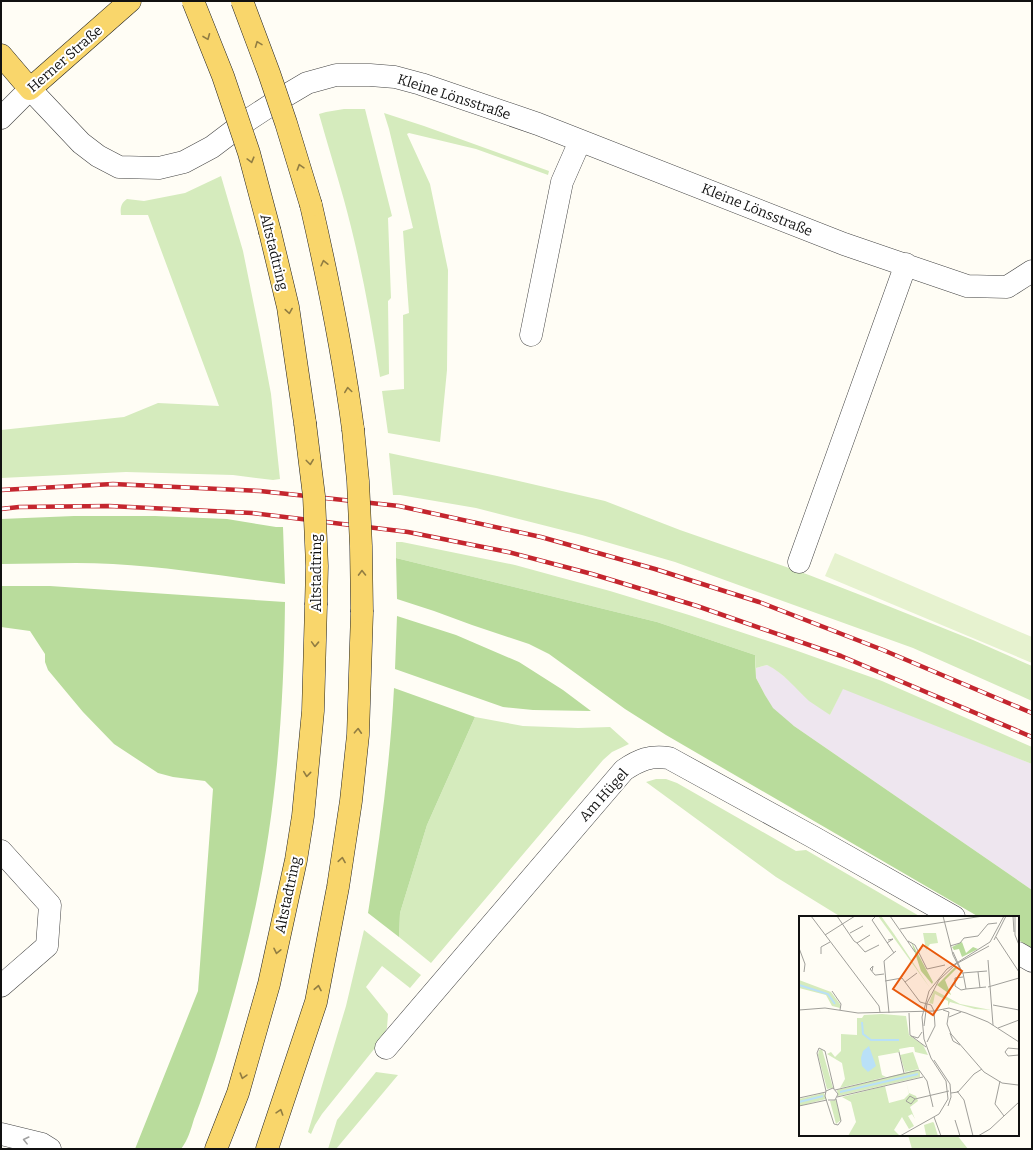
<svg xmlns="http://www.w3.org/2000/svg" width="1033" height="1150" font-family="Bitter,serif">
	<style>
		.industrial { fill: #eee6ef }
		.green { fill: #d5ebbd }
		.forest { fill: #b9dc9c }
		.pitch { fill: #e6f2cf }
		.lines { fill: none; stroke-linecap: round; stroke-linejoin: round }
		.minor-casing { stroke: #444; stroke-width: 23 }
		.major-casing { stroke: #222; stroke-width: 23 }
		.minor { stroke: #fff; stroke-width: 22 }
		.major { stroke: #f9d66b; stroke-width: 22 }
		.rail-casing { stroke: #c4262e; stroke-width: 4.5 }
		.rail { stroke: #fff; stroke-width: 3; stroke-dasharray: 9; stroke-linecap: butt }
		.major-bridge-casing { stroke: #222; stroke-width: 23; stroke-linecap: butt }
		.major-bridge { stroke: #f9d66b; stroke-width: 22 }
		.oneway { stroke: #917d42 }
		.oneway2 { stroke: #a0a0a0 }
		.labels { text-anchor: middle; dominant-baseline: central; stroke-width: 4; stroke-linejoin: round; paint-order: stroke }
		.street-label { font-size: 14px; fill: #111; stroke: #fff }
		.inset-river { fill: none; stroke: #b9e0f7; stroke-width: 2 }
		.inset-road { fill: none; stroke: #a09f9a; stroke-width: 1 }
		.view { fill: #e8590c; fill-opacity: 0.15; stroke: #e8590c; stroke-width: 2 }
		.inset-edge { fill: none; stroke: #111; stroke-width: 2 }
	</style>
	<rect width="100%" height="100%" fill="#fffdf5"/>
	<path class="industrial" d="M 767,665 L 774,668 L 830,715 L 843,688 L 1032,764 L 1032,890 L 794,726 L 783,718 L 772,708 L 765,695 L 756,678 L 756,668 Z"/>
	<path class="green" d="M 344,109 L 365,109 L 392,216 L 388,218 L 391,298 L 388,301 L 389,374 L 380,377 C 371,318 360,258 344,200 C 336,171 327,143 319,114 L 326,112 Z
		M 384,113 L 424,126 L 549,171 L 548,175 L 476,149 L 409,133 L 407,134 L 430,184 L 448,270 L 447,370 L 440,442 L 388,433 L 382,391 L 404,389 L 403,315 L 409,313 L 403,231 L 413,228 L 389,129 Z
		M 221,176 L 243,251 L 260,335 L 271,394 L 280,479 L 273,480 L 233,475 L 126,472 L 1,478 L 1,430 L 124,417 L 158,403 L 219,406 L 148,215 L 121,215 C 120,208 121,203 127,199 L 144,201 L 185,193 Z
		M 389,453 L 497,476 L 605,501 L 680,530 L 809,575 L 863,596 L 973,640 L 1032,666 L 1032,701 L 913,648 L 675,562 L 582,535 L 476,508 L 400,495 L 393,495 Z
		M 396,542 L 402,542 L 515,565 L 610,591 L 689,615 L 792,649 L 882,681 L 1032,747 L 1032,764 L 843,689 L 830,715 C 823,710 816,706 809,701 C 795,688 784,673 767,665 L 756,668 L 755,655 L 657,622 L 396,558 Z
		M 475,717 L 523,726 L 578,728 L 610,727 L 629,744 L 612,752 L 603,760 L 431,963 L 399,937 L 400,913 L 427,825 Z
		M 656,779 L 666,779 L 677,783 L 796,851 L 806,850 L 921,917 L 841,917 L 776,877 L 646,782 Z
		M 364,930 L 421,975 L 410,988 L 382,966 L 366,987 L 388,1014 L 387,1028 L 379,1043 L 322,1114 L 315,1125 L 311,1134 L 308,1132 L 346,1006 Z
		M 376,1072 L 398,1075 L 336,1149 L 328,1149 L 337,1120 Z
		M 908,1135 L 957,1135 L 968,1149 L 912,1149 Z"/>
	<path class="forest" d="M 74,516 L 155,516 L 227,519 L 276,527 L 283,527 L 285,584 C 228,577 171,567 113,564 C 76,562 38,564 1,564 L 1,519 Z
		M 396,558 L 657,622 L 755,655 L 756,678 L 765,695 L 773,708 L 794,726 L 1032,890 L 1032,948 L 1018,940 L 1018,917 L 979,917 L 666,735 L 625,709 L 549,654 L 529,644 L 472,625 L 434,611 L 397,599 Z
		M 1,586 L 50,586 L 285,602 C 284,703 277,805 256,904 C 245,957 231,1008 215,1059 C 208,1079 202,1099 194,1119 C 191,1129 188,1140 181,1149 L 135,1149 L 198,991 L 213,789 L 205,781 L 173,777 L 158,773 L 114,744 L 83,712 L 48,670 L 45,662 L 45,654 L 30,631 L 1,627 Z
		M 397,616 L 456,635 L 519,662 L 563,690 L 591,711 L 533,710 L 503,707 L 395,669 Z
		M 394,688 L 475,717 L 427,825 L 400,913 L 399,937 L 368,913 C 380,838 390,764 394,688 Z"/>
	<path class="pitch" d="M 835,553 L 1032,637 L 1032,663 L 825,576 Z"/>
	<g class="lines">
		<defs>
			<path id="minor" d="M 1,118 L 30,89 L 81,143 L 98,156 L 119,167 L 159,168 L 184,162 L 212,147 L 245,122 L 280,99 L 307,83 L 336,75 L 370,75 L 395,77 L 421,84 L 538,124 L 844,244 L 967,286 L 1007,287 L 1032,271
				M 531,335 L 562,182 L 580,141
				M 799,562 L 906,264
				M 1,851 L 50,905 L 47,946 L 1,986
				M 1018,953 L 1032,961
				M 386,1048 L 624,770 C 639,760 650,755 669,758 L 813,837 L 954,917
				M 1,1134 L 42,1144 L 50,1149"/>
			<path id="major" d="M 1,55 L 30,89 L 130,1
				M 311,205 C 328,279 343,353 353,429
				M 270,232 L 288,307 L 305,423
				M 216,1149 L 238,1093 L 269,984 L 296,860 L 303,816 L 313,711 L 316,605
				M 267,1149 L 316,1002 L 338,887 L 351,801 L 358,735 L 362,612"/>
		</defs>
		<use href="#minor" class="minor-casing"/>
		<use href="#major" class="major-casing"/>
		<use href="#minor" class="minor"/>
		<use href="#major" class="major"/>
		<defs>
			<path id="rail" d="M 1,490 L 113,484 L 260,491 L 399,506 L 541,537 L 655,569 L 759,602 L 883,650 L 1032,713
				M 1,509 L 19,507 L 109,506 L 252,513 L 408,532 L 508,552 L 592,574 L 697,606 L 841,656 L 1032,737"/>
		</defs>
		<use href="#rail" class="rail-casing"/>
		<use href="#rail" class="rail"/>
		<defs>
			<path id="major-bridge" d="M 193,1 L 223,76 L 249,153 L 270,232
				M 242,1 L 269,73 L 286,123 L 311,205
				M 305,423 L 314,496 L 317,566 L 316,605
				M 353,429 L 358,481 L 361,546 L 362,612"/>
		</defs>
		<use href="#major-bridge" class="major-bridge-casing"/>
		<use href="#major-bridge" class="major-bridge"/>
	</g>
	<defs><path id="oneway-chevron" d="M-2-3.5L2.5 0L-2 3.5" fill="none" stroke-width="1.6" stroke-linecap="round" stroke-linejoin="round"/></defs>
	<g class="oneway">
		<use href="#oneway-chevron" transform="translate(207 37) rotate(68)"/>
		<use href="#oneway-chevron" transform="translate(258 44) rotate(-111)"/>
		<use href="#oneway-chevron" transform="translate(251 160) rotate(75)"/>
		<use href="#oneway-chevron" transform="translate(300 167) rotate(-107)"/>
		<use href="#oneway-chevron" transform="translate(324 263) rotate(-103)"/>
		<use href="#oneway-chevron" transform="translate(289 311) rotate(81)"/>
		<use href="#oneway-chevron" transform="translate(348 390) rotate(-98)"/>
		<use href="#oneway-chevron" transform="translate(310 462) rotate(83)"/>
		<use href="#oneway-chevron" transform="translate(362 573) rotate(-91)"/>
		<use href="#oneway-chevron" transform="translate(315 644) rotate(92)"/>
		<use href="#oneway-chevron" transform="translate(358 731) rotate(-87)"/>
		<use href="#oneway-chevron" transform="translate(307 774) rotate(96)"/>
		<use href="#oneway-chevron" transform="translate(342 860) rotate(-81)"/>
		<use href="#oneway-chevron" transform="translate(277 951) rotate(102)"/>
		<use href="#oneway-chevron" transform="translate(318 988) rotate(-79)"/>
		<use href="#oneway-chevron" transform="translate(243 1076) rotate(106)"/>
		<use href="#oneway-chevron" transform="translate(280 1112) rotate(-72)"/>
	</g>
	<use class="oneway2" href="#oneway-chevron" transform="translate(26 1140) rotate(-166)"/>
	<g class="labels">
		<g class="street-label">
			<text transform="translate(65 59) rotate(-41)">Herner Straße</text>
			<text transform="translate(454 97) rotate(18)">Kleine Lönsstraße</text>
			<text transform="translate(757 210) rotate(22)">Kleine Lönsstraße</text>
			<text transform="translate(274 252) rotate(76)">Altstadtring</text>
			<text transform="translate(316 573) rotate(-90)">Altstadtring</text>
			<text transform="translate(604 795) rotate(-48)">Am Hügel</text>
			<text transform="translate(288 895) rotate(-78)">Altstadtring</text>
		</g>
	</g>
	<g transform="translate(799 916)">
		<rect width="220" height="220" fill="#fffdf5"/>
		<path d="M 79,0 L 82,0 L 95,18 L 131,72 ZM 124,17 L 137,17 L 139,27 L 131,28 L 127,34 ZM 0,64 L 32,76 L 41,88 L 41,92 L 33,90 L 27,79 L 0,72 ZM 135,74 L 161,88 L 192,94 L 176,93 L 151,86 L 149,90 L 149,85 L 136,78 L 134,88 L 130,87 ZM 83,98 L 107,100 L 110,119 L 124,129 L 129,139 L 116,136 L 115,131 L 111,131 L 100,133 L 101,136 L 79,140 L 83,159 L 87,161 L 41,172 L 46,163 L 43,147 L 28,138 L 32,136 L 36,141 L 42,135 L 42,118 L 58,119 L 58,102 L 63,102 L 65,99 ZM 23,133 L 34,172 L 28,173 L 19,139 L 20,134 ZM 114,136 L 120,153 L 106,156 L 101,139 ZM 117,154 L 121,155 L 121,161 L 39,180 L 38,174 ZM 107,165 L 110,177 L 117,180 L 119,185 L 111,191 L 116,203 L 113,198 L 109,200 L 115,210 L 110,213 L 103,201 L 95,214 L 100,219 L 98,220 L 49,220 L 57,206 L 52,186 L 43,181 L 86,170 L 90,187 L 105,183 L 110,178 ZM 25,177 L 27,183 L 0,190 L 0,183 ZM 37,184 L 42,204 L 37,208 L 31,185 ZM 134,206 L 135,207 L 139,220 L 127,219 L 125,209 Z" fill="#d5ebbd"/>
		<path d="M 112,25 L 134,66 L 133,68 L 122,55 ZM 163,26 L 167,37 L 174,31 L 179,33 L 163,41 L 160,33 L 155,34 L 153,31 ZM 156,51 L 159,51 L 146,64 L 152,79 L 138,69 Z" fill="#b9dc9c"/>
		<path d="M 70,130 L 77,150 L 69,156 L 63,150 L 62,142 L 64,135 Z" fill="#b9e0f7"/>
		<path class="inset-river" d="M 0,69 L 29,78 L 36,88M 63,106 L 64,118 L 72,124 L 100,124M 41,176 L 119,158M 0,186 L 24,180"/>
		<path class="inset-road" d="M 12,0 L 80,90 L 81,96M 38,0 L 55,25 L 58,27 L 71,19M 77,0 L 73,4 L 95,37M 91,0 L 116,36M 144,0 L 154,39 L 163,57 L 188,55M 214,0 L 215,16M 216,0 L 216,19 L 220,29M 101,13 L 184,0M 51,17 L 64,10M 26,19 L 56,0M 197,21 L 220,56M 195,24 L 207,0M 109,25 L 116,29 L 128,53 L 146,49M 58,27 L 66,36 L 80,29M 88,27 L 94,23 L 89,24M 151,30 L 161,27 L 165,22 L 179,20 L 189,8 L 198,7M 0,32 L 6,48 L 5,56M 154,36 L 163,56M 22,38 L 22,31 L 31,26M 189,44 L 194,109M 73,55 L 74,50 L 71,53 L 76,59 L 77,59 L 85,58M 179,56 L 181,72M 164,57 L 167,73 L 187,71M 164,61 L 156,62 L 156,70 L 162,74 L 167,73M 86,65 L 103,62 L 121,86 L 132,89 L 135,95 L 150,92 L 167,97 L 189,106 L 220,126M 106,66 L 118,57M 189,71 L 220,62M 33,75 L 42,88 L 41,94M 194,89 L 220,94M 0,94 L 26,92 L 59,97 L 135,95 L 136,110 L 128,126M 144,94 L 150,96 L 148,108 L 152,118 L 185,156 L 203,167 L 219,169M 90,97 L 85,45 L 97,35M 110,97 L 111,119 L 127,131M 150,101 L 162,96M 125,110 L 128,87 L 140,64 L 157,48 L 190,30M 199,112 L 220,104M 151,117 L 154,125 L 161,129M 112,120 L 119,122 L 123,116M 220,133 L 209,132 L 206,136 L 209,140 L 220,139M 100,136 L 105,157M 135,144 L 151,168 L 152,181 L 149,190M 220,146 L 220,179M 201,165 L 196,188 L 205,200M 35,173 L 26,135 L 20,132 L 18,137 L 27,175 L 26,180 L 35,208 L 39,209 L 42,205 L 37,183M 36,174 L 120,154 L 128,165 L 134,191M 27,175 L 34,172 L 39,178 L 36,184 L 29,184M 158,175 L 165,184 L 174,220M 152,177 L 159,176 L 175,158 L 183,153M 38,181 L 124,161M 0,182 L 27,176M 116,183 L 111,180 L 107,185 L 112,188 L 116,183 L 150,175M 0,190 L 28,184M 135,201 L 142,220M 156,204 L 161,220M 101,220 L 140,198 L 149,183 L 147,165 L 132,142 L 125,123 L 123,101 L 130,75 L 148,53 L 191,26 L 205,0M 179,220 L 191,213 L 220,186"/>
		<path class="view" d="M 124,29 L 163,55 L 134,99 L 94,73 Z"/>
		<rect width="220" height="220" class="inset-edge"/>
	</g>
	<rect width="1033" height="1150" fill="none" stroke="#111111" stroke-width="4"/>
</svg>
